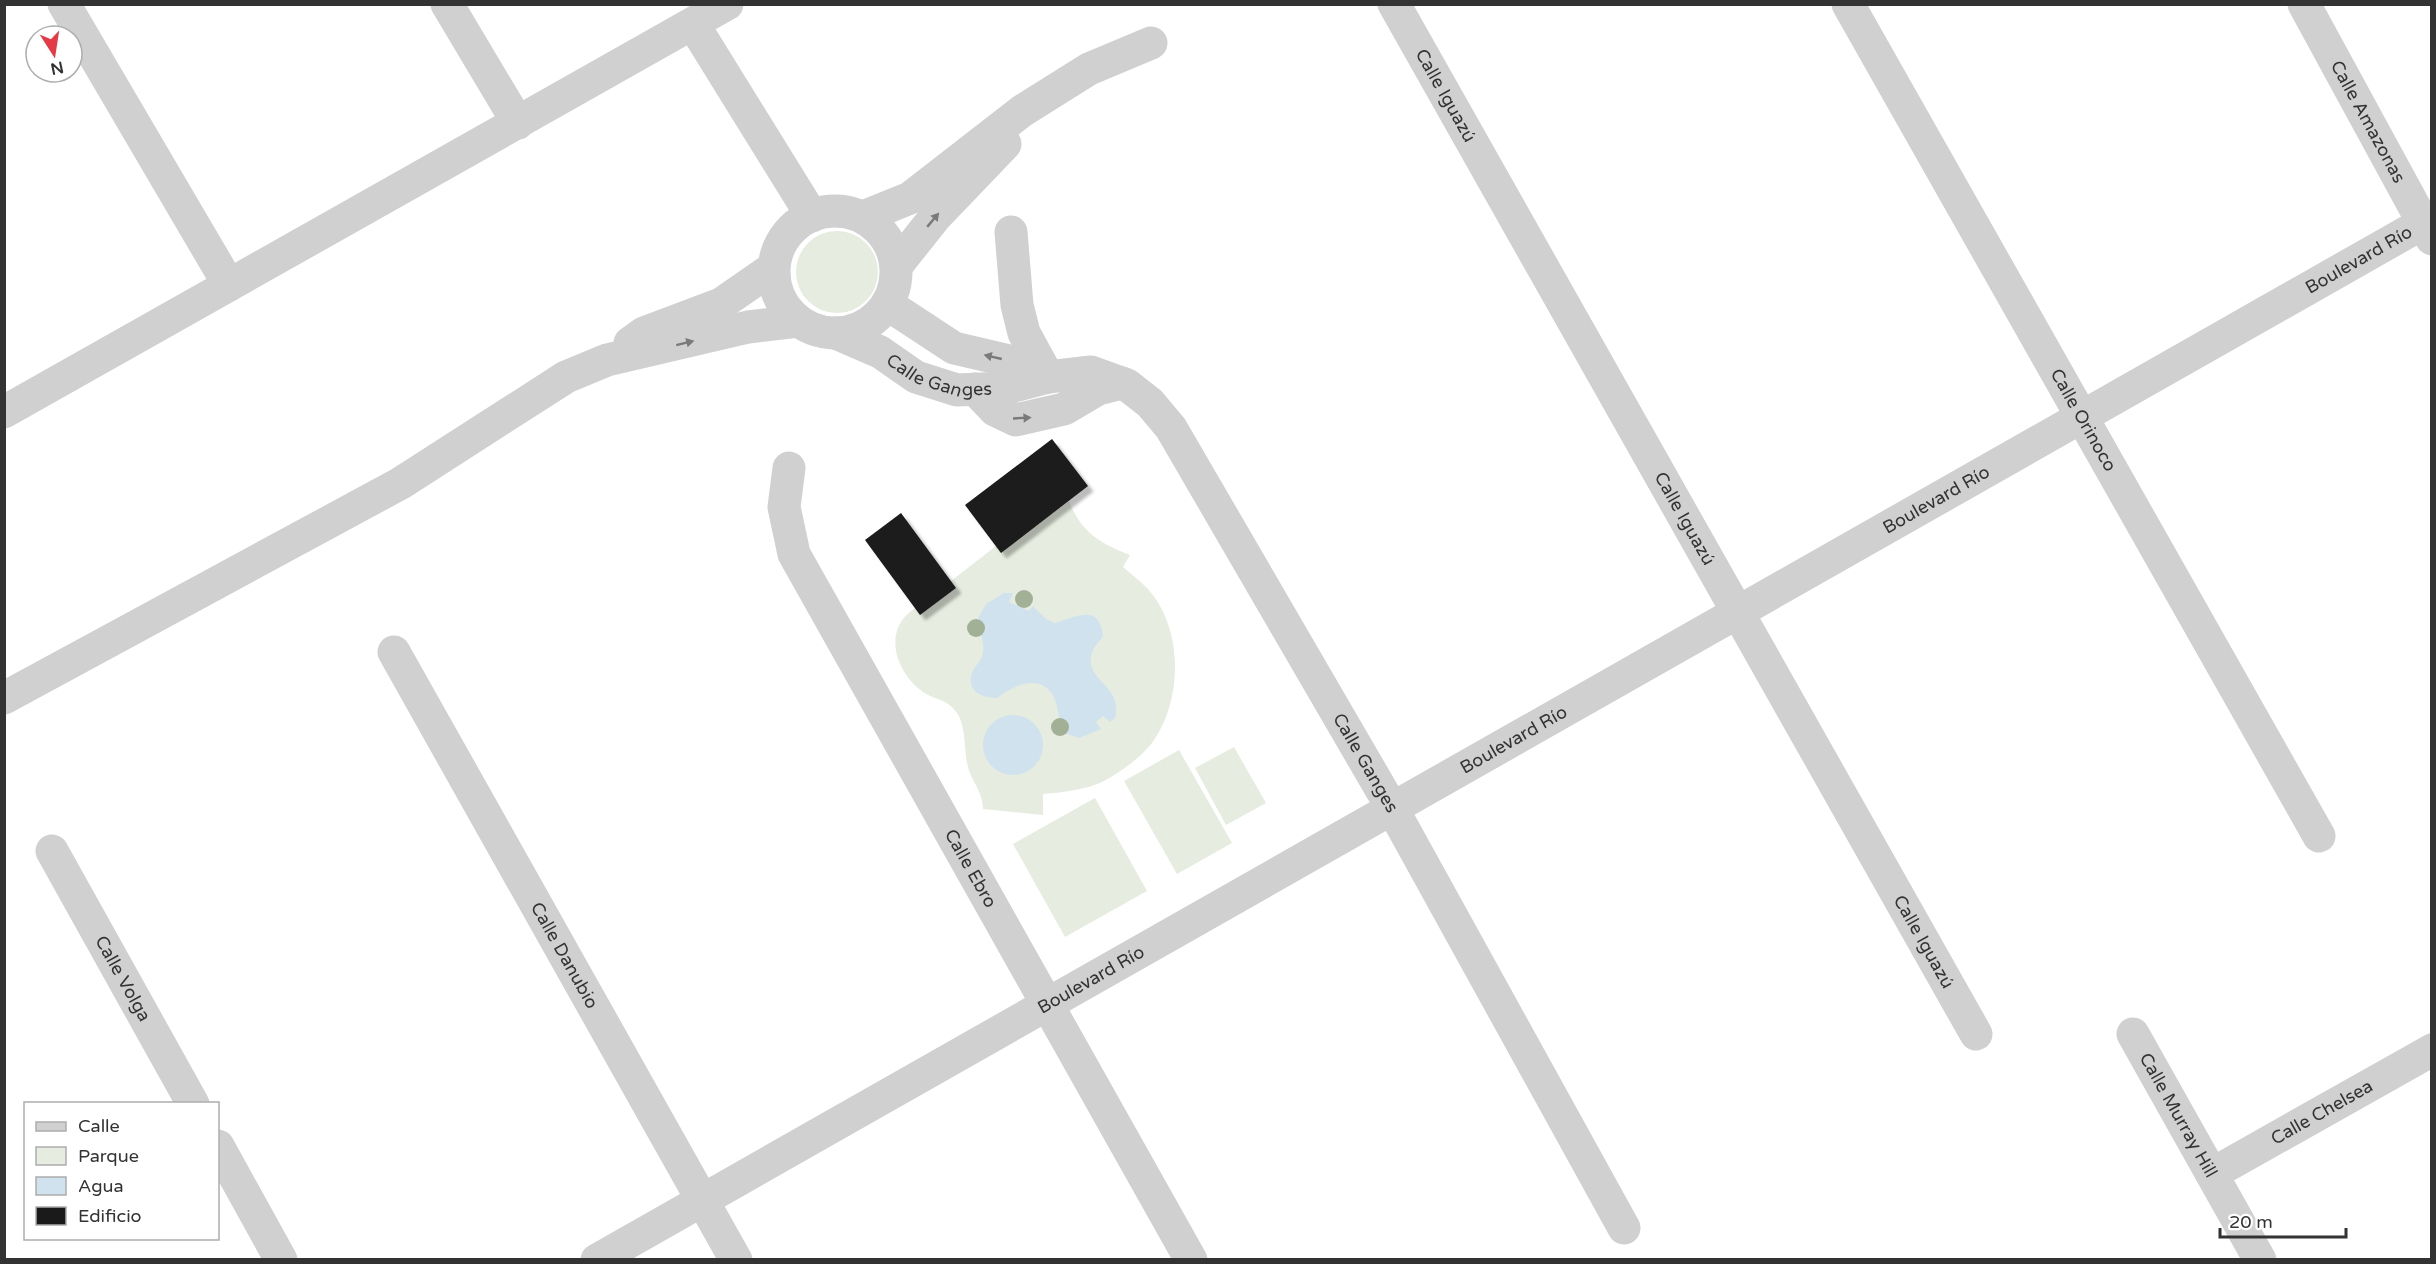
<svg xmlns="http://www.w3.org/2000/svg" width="2436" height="1264" font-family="'Varela Round',sans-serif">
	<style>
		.green { fill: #e6ecdf }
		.water { fill: #cfe2ee }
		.building { fill: #1a1a1a; filter: url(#shadow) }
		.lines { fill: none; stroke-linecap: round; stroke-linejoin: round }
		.minor { stroke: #d0d0d0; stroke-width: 33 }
		.tree { fill: #a2b095 }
		.oneway { fill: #7a7a7a }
		.labels { text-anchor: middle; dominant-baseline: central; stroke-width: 6; stroke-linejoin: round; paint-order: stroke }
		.street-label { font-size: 18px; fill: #333; stroke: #fff }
	</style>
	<defs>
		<filter id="shadow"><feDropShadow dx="5.5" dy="5.5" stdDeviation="1.5" flood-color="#0004"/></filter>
	</defs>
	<rect width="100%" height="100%" fill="#fff"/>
	<path class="green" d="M796 272a41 41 0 1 1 82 0a41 41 0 1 1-82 0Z
		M 1069,501 C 1081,532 1099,543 1130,555 L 1123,567 C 1131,574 1140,581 1147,588 C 1184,628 1183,700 1152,743 C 1140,758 1122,771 1106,780 C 1087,790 1064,792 1043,794 L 1043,815 L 983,809 C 983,792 972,782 968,767 C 964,751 966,726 957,713 C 945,697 936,701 923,692 C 909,682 899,667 896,651 C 890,611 927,602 956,588 L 951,581 L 996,546 L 1001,552 Z
		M 1234,747 L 1266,803 L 1226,825 L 1195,768 Z
		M 1179,750 L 1232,843 L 1177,874 L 1124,781 Z
		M 1095,798 L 1147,891 L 1065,937 L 1013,844 Z"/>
	<path class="water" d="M 1004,593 L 1013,593 L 1009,602 L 1029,611 L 1033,606 L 1046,619 L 1055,623 C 1077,617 1099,603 1103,636 C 1100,641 1093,647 1092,653 C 1083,681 1124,685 1115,718 L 1110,722 L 1103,716 L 1096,722 L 1101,729 L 1079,738 L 1065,733 C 1058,721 1059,709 1054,697 C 1041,672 1012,686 997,698 C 982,698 966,691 972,673 C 975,665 982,661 983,652 C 985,641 979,631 977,620 L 986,604 Z
		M983 745a30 30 0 1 1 60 0a30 30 0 1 1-60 0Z"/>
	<path class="building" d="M 1052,439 L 1088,486 L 1001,553 L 965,505 Z
		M 901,513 L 956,588 L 920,615 L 865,540 Z"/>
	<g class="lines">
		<g class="minor">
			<path d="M 64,4 L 229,285"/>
			<path d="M 447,4 L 518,123"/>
			<path id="s1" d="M 1394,4 L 1976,1034"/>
			<path id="s2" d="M 1848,4 L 2319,836"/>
			<path id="s3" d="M 2304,4 L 2432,239"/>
			<path d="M 693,24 L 812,216"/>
			<circle cx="835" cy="272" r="61"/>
			<path d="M 863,217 L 910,198 L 1022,111 L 1089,69 L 1151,43"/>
			<path d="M 1011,232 L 1017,305 L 1024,333 L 1048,377"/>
			<path d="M 897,265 L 936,216 L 1005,144"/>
			<path d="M 887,304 L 954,348 L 1014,362 L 1048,377"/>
			<path id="s4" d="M 836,333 L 880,352 L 916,377 L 957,390 L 1006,388 L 1048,377 L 1091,372 L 1127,385 L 1150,403 L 1171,428 L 1392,808 L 1624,1228"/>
			<path d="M 630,343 L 644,333 L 721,304 L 773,268"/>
			<path d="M 975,389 L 995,410 L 1016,420 L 1064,409 L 1098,389 L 1122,383"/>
			<path d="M 4,412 L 727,4"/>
			<path id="s5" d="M 789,468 L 784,507 L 794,554 L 1191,1260"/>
			<path id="s6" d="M 394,652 L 736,1260"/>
			<path d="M 4,698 L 401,483 L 566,377 L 607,360 L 748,327 L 798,321"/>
			<path id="s7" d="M 52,851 L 193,1104"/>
			<path id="s8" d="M 2133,1034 L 2260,1260"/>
			<path d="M 218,1146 L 281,1260"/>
			<path id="s9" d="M 2212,1174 L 2432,1050"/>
			<path id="s10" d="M 597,1260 L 2432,218"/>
		</g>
	</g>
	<g class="tree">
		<circle cx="1024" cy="599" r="9"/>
		<circle cx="976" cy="628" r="9"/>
		<circle cx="1060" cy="727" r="9"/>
	</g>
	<defs><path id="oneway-solid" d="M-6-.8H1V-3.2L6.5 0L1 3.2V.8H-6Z" transform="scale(1.5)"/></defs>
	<g class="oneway">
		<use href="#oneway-solid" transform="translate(933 220) rotate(-50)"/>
		<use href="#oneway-solid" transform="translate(685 343) rotate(-14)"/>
		<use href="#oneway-solid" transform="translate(993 357) rotate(-167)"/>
		<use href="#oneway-solid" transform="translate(1022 418) rotate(-3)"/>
	</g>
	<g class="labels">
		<g class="street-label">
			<text stroke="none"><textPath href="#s1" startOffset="105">Calle Iguazú</textPath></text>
			<text stroke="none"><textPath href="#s3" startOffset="134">Calle Amazonas</textPath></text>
			<text stroke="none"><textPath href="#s10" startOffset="2026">Boulevard Río</textPath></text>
			<text stroke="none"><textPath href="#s4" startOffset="114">Calle Ganges</textPath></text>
			<text stroke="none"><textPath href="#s2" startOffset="478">Calle Orinoco</textPath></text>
			<text stroke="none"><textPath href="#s10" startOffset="1540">Boulevard Río</textPath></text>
			<text stroke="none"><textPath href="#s1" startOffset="591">Calle Iguazú</textPath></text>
			<text stroke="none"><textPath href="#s10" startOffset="1054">Boulevard Río</textPath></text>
			<text stroke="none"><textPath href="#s4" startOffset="758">Calle Ganges</textPath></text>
			<text stroke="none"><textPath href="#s5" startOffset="448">Calle Ebro</textPath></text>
			<text stroke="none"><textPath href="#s1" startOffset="1077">Calle Iguazú</textPath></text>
			<text stroke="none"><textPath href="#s6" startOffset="348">Calle Danubio</textPath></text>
			<text stroke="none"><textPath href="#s7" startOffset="146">Calle Volga</textPath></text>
			<text stroke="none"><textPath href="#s10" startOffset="568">Boulevard Río</textPath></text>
			<text stroke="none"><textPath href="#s9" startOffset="126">Calle Chelsea</textPath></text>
			<text stroke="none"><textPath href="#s8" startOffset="93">Calle Murray Hill</textPath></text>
		</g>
	</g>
	<rect width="2436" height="1264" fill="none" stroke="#333333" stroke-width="12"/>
	<rect x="24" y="1102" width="195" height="138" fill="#ffffff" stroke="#adadad" stroke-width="1.5"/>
	<rect x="36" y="1122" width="30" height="9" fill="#d0d0d0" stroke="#adadad" stroke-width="1.5"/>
	<text x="78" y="1132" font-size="18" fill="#333333">Calle</text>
	<rect x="36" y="1147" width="30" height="18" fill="#e6ecdf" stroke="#adadad" stroke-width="1.5"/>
	<text x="78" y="1162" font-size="18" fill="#333333">Parque</text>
	<rect x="36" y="1177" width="30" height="18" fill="#cfe2ee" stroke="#adadad" stroke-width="1.5"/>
	<text x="78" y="1192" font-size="18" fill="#333333">Agua</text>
	<rect x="36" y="1207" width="30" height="18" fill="#1a1a1a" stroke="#adadad" stroke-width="1.5"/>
	<text x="78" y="1222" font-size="18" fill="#333333">Edificio</text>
	<g transform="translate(54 54) rotate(168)"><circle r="28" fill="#ffffff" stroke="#adadad" stroke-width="1.5"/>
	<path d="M0-4.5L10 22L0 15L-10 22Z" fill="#e63946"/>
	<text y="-9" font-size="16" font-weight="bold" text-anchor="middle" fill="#333333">N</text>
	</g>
	<path d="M2220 1228v9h126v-9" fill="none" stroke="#333333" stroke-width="3"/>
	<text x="2229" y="1228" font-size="18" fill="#333333" stroke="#ffffff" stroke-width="4.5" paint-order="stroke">20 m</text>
</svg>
